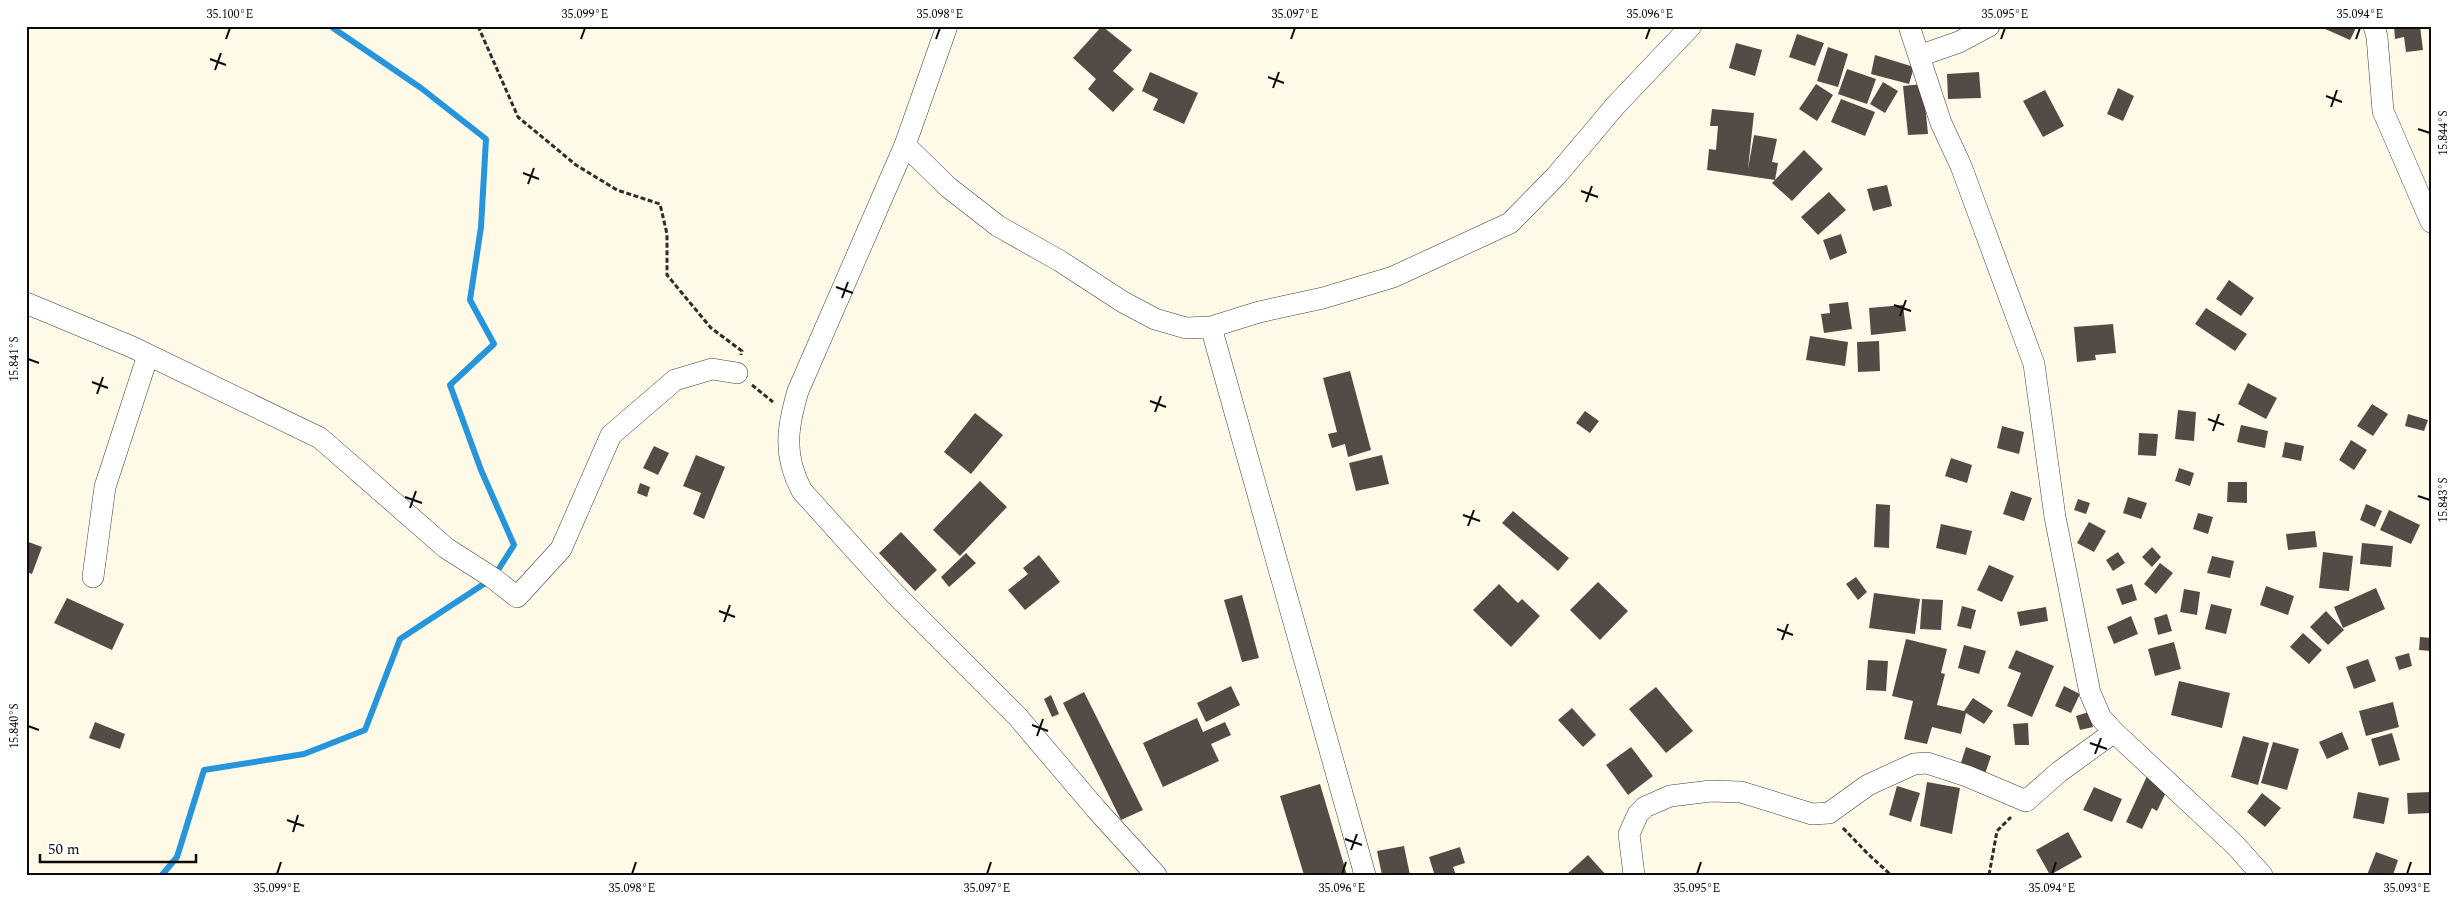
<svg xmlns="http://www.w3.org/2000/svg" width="2457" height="901" font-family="Spectral,serif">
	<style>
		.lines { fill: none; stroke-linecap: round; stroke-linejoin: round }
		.stream { stroke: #2795db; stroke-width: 6 }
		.building { fill: #544b46 }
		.minor-casing { stroke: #3e3e3e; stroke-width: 22 }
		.path { stroke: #2d2d2d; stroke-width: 3; stroke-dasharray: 5 2.5; stroke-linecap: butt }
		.minor { stroke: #fff; stroke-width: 21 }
		.ticks { fill: none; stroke: #0b0b0b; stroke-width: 2 }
		.neatline { fill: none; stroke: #0b0b0b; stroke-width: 2 }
		.ticks-label { font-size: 12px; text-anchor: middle; fill: #0b0b0b }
	</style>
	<rect width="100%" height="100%" fill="#fffae8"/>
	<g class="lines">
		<path class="stream" d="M 162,875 L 177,857 L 204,770 L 304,754 L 365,730 L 400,639 L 493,578 L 514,545 L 481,470 L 450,385 L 494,344 L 470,300 L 481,227 L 486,139 L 421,88 L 333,28 L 333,26"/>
	</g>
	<path class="building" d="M 1102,26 L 1132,50 L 1113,71 L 1134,89 L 1113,112 L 1088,89 L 1096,79 L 1073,58 Z
		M 2324,26 L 2357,26 L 2350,40 L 2323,28 Z
		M 2394,26 L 2420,26 L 2423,50 L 2406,52 L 2404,37 L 2395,39 Z
		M 1797,34 L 1824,43 L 1815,66 L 1789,57 Z
		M 1736,43 L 1762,50 L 1755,76 L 1729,68 Z
		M 1828,47 L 1848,54 L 1838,87 L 1817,81 Z
		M 1875,55 L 1914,67 L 1909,84 L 1871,74 Z
		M 1847,69 L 1876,79 L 1867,104 L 1838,94 Z
		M 1150,72 L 1198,93 L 1184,124 L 1153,110 L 1158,99 L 1142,91 Z
		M 1979,72 L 1981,98 L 1948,99 L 1947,74 Z
		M 1883,82 L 1898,91 L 1885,113 L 1870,104 Z
		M 1816,84 L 1833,95 L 1817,121 L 1799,109 Z
		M 1923,84 L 1928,134 L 1908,135 L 1903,86 Z
		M 2118,88 L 2134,96 L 2123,121 L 2107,114 Z
		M 2045,90 L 2064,126 L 2043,137 L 2023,101 Z
		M 1841,99 L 1875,112 L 1865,136 L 1831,122 Z
		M 1712,109 L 1754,113 L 1748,169 L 1754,135 L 1777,139 L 1772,162 L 1778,163 L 1775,180 L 1707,170 L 1709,149 L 1716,150 L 1718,126 L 1710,126 Z
		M 1804,150 L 1823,169 L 1792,201 L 1772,183 Z
		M 1887,185 L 1892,206 L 1873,211 L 1867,189 Z
		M 1829,192 L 1846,210 L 1818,235 L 1801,217 Z
		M 1841,234 L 1847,253 L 1830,260 L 1823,240 Z
		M 2229,280 L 2254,298 L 2241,316 L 2216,299 Z
		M 1848,302 L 1852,329 L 1824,333 L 1821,314 L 1830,313 L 1829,304 Z
		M 1903,305 L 1906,331 L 1871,335 L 1869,308 Z
		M 2206,308 L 2247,334 L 2235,351 L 2195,324 Z
		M 2113,324 L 2116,353 L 2095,355 L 2096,360 L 2077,362 L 2074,327 Z
		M 1810,336 L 1848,342 L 1845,366 L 1806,360 Z
		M 1879,341 L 1880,371 L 1858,372 L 1857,342 Z
		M 1350,371 L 1371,450 L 1348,457 L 1345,444 L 1332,448 L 1328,434 L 1337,432 L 1323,378 Z
		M 2248,383 L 2277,398 L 2266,419 L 2238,404 Z
		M 2372,404 L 2388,414 L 2373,436 L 2357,426 Z
		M 2178,410 L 2196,412 L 2194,441 L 2175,439 Z
		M 1585,411 L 1599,421 L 1590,433 L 1576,423 Z
		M 975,413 L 1003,435 L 971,474 L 944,452 Z
		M 2408,414 L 2428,420 L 2424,431 L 2405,426 Z
		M 2241,425 L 2268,431 L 2265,448 L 2237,442 Z
		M 2002,426 L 2024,432 L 2019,454 L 1997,448 Z
		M 2139,433 L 2158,434 L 2156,456 L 2138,455 Z
		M 2351,440 L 2367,450 L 2354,470 L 2339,460 Z
		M 2285,442 L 2304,446 L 2301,461 L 2282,457 Z
		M 654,446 L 669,453 L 658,475 L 643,468 Z
		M 696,455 L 725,467 L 704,519 L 693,514 L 701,493 L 683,486 Z
		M 1382,455 L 1389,484 L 1356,491 L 1349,463 Z
		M 1951,458 L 1972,465 L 1967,483 L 1945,476 Z
		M 2179,468 L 2194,473 L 2190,486 L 2175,481 Z
		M 980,481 L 1007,507 L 960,556 L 933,530 Z
		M 2228,482 L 2247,482 L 2247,503 L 2227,502 Z
		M 640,483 L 650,487 L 647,497 L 637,493 Z
		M 2011,491 L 2032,498 L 2024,521 L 2003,514 Z
		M 2128,497 L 2147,503 L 2141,519 L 2123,513 Z
		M 2078,499 L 2090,503 L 2086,514 L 2074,510 Z
		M 1876,504 L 1890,505 L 1889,548 L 1874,547 Z
		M 2366,504 L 2382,511 L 2375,527 L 2360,520 Z
		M 2389,510 L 2420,525 L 2411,544 L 2380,530 Z
		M 1513,511 L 1569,558 L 1558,571 L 1502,523 Z
		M 2198,513 L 2213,517 L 2208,534 L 2193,529 Z
		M 2089,522 L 2106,531 L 2094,552 L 2077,543 Z
		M 1941,524 L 1972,531 L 1966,555 L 1936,548 Z
		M 2315,531 L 2317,547 L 2288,550 L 2286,534 Z
		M 901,532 L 937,570 L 915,591 L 879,553 Z
		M 26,541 L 42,547 L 32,574 L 26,572 Z
		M 2362,543 L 2393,546 L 2391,567 L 2360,564 Z
		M 2152,547 L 2161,557 L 2152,567 L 2142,557 Z
		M 2118,552 L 2125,563 L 2113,571 L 2106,560 Z
		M 2323,552 L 2353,556 L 2349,591 L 2319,588 Z
		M 966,553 L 976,563 L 949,587 L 941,577 Z
		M 1039,555 L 1060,582 L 1025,610 L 1008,590 L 1028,574 L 1023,568 Z
		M 2212,556 L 2234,561 L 2230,578 L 2207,573 Z
		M 2160,563 L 2173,573 L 2156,594 L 2144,584 Z
		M 1989,565 L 2014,576 L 2002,602 L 1977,590 Z
		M 1856,577 L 1867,592 L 1858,600 L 1846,584 Z
		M 1598,582 L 1628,611 L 1600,640 L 1570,610 Z
		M 1499,584 L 1518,603 L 1522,599 L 1540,616 L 1511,647 L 1473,610 Z
		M 2132,584 L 2137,600 L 2122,605 L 2116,589 Z
		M 2266,586 L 2294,596 L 2288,615 L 2260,605 Z
		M 2376,588 L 2385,609 L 2343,628 L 2334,607 Z
		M 2184,589 L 2200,592 L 2197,615 L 2180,612 Z
		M 1874,593 L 1920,599 L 1915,634 L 1869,628 Z
		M 1242,595 L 1259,658 L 1242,662 L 1224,600 Z
		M 67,598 L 124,624 L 112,650 L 54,623 Z
		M 1922,599 L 1943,600 L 1941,630 L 1920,629 Z
		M 2211,604 L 2232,609 L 2226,634 L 2205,629 Z
		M 1962,606 L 1976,610 L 1971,629 L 1957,626 Z
		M 2046,607 L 2048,621 L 2020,626 L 2017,612 Z
		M 2326,611 L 2344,630 L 2328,645 L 2310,627 Z
		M 2167,614 L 2172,631 L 2158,635 L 2154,618 Z
		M 2131,616 L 2138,634 L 2114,644 L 2107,627 Z
		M 2303,633 L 2322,650 L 2309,664 L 2290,647 Z
		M 2420,637 L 2431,638 L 2431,651 L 2419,650 Z
		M 1906,639 L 1947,649 L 1941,673 L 1945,674 L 1937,705 L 1964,711 L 1973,698 L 1993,711 L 1984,724 L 1966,713 L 1961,734 L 1932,727 L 1927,744 L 1904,739 L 1913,701 L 1892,696 Z
		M 2174,642 L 2181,669 L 2155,676 L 2148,649 Z
		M 1964,645 L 1986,651 L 1979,674 L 1958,668 Z
		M 2016,650 L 2054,666 L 2032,717 L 2007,706 L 2021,673 L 2008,668 Z
		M 2409,653 L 2412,666 L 2399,670 L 2395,657 Z
		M 2368,659 L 2376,681 L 2354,689 L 2346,667 Z
		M 1868,660 L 1888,661 L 1886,691 L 1866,690 Z
		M 2179,681 L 2230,693 L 2222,728 L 2171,715 Z
		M 1231,686 L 1240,705 L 1206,722 L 1197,703 Z
		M 2064,686 L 2080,694 L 2071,713 L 2055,706 Z
		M 1656,687 L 1693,731 L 1666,753 L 1629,709 Z
		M 1084,692 L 1143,810 L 1121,820 L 1063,703 Z
		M 1051,695 L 1059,714 L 1052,717 L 1044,699 Z
		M 2393,702 L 2399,727 L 2366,736 L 2359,711 Z
		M 1572,708 L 1596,735 L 1583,747 L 1558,720 Z
		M 2089,712 L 2093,727 L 2080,730 L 2076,716 Z
		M 1197,718 L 1203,732 L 1225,722 L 1231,735 L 1211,744 L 1219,761 L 1163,787 L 1143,743 Z
		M 95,722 L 125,734 L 120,749 L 89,738 Z
		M 2028,723 L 2029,745 L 2015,745 L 2013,724 Z
		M 2342,732 L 2349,749 L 2327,759 L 2319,742 Z
		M 2392,733 L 2400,760 L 2379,766 L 2371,739 Z
		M 2243,736 L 2269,743 L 2258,785 L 2231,777 Z
		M 2273,742 L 2299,749 L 2287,790 L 2261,783 Z
		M 1631,747 L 1653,776 L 1628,795 L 1606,765 Z
		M 1966,747 L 1991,756 L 1985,774 L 1960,766 Z
		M 2147,776 L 2169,786 L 2157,811 L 2152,808 L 2142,829 L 2126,822 Z
		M 1927,782 L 1960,788 L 1952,834 L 1920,826 Z
		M 1320,784 L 1347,875 L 1304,875 L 1280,796 Z
		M 1897,786 L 1920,793 L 1911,822 L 1889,815 Z
		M 2094,787 L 2122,799 L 2112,822 L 2083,810 Z
		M 2358,792 L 2389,798 L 2384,824 L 2353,818 Z
		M 2431,792 L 2431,813 L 2408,814 L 2407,793 Z
		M 2262,793 L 2281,808 L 2265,827 L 2247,812 Z
		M 2068,832 L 2082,857 L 2050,875 L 2036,850 Z
		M 1404,846 L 1410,875 L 1382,875 L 1377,851 Z
		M 1460,847 L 1465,863 L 1453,867 L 1456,875 L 1429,875 L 1434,873 L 1429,857 Z
		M 2376,852 L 2398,860 L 2393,875 L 2367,875 Z
		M 1588,855 L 1606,875 L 1566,875 Z"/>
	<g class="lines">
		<defs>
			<path id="minor" d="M 947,26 L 905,145 L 798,391 C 787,428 783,456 802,491 L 895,594 L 1017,716 L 1096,809 L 1156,875
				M 1909,26 L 1941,123 L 1961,166 L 2034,364 L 2055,517 L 2090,693 L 2101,718 L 2114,732 L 2235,845 L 2262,875
				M 2374,26 L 2377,37 L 2383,111 L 2431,222
				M 1919,56 L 1959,42 L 1989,26
				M 905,145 L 948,187 L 998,226 L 1060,261 L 1123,302 L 1155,319 L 1186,328 L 1211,327 L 1259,312 L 1323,298 L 1393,277 L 1510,223 L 1556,176 L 1616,105 L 1691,26
				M 26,303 L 132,347 L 320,438 L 446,548 L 493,578 L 517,597 L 561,549 L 611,435 L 675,380 L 712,369 L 737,373
				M 1211,327 L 1365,875
				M 93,577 L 105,487 L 148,355
				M 1634,875 L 1629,834 L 1638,814 L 1645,807 L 1670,796 L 1711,791 L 1741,792 L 1812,814 L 1829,813 L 1868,785 L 1914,764 L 1927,763 L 1967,776 L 2026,801 L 2059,772 L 2114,732"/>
		</defs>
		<use href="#minor" class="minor-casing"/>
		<path class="path" d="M 478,26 L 518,117 L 576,165 L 617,190 L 660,204 L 667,234 L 667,275 L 711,328 L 742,351 L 741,355
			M 752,385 L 773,402
			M 1843,828 L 1868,854 L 1891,875
			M 1989,875 L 1997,831 L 2011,817"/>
		<use href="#minor" class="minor"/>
	</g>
	<path class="ticks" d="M 226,39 L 230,28M 581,39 L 585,28M 936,39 L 940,28M 1291,39 L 1295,28M 1646,39 L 1650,28M 2001,39 L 2005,28M 2356,39 L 2360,28M 210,59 L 226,65M 215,70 L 221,53M 1268,77 L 1284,83M 1273,88 L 1279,72M 2326,96 L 2342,102M 2331,107 L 2337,90M 2418,129 L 2430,133M 523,173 L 539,179M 528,184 L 534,168M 1581,191 L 1598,197M 1586,202 L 1592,186M 836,287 L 853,293M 842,298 L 848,282M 1894,305 L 1911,311M 1900,316 L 1906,300M 28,359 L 39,363M 92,382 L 108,388M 97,394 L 103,377M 1150,401 L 1166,407M 1155,412 L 1161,396M 2208,419 L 2224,425M 2213,431 L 2219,414M 2418,496 L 2430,500M 405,497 L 422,503M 410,508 L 416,491M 1463,515 L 1480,521M 1468,526 L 1474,510M 719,611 L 735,617M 724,622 L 730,605M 1777,629 L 1793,635M 1782,640 L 1788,624M 1032,725 L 1048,731M 28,726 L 39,730M 1037,736 L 1043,719M 2090,743 L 2107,749M 2095,754 L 2101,738M 287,820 L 304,826M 293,832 L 298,815M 1345,839 L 1362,845M 1351,850 L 1357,834M 277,874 L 281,862M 632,874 L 636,862M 987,874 L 991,862M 1342,874 L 1346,862M 1697,874 L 1701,862M 2052,874 L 2056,862M 2407,874 L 2411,862"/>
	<rect width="2457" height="901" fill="none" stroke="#ffffff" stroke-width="55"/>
	<path d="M40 854v8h156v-8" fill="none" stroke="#0b0b0b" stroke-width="2.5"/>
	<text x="48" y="854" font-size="15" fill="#0b0b0b" stroke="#ffffff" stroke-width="4" paint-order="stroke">50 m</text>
	<rect x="28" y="28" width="2402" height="846" class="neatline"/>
	<g class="ticks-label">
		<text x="230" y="18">35.100°E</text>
		<text x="585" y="18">35.099°E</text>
		<text x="940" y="18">35.098°E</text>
		<text x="1295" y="18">35.097°E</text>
		<text x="1650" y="18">35.096°E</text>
		<text x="2005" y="18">35.095°E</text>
		<text x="2360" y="18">35.094°E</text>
		<text transform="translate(2443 133) rotate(-90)" y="4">15.844°S</text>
		<text transform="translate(14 359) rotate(-90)" y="4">15.841°S</text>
		<text transform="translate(2443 500) rotate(-90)" y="4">15.843°S</text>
		<text transform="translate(14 726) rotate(-90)" y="4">15.840°S</text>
		<text x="277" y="892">35.099°E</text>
		<text x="632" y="892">35.098°E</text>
		<text x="987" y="892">35.097°E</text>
		<text x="1342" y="892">35.096°E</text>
		<text x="1697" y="892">35.095°E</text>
		<text x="2052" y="892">35.094°E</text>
		<text x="2407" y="892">35.093°E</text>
	</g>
</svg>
